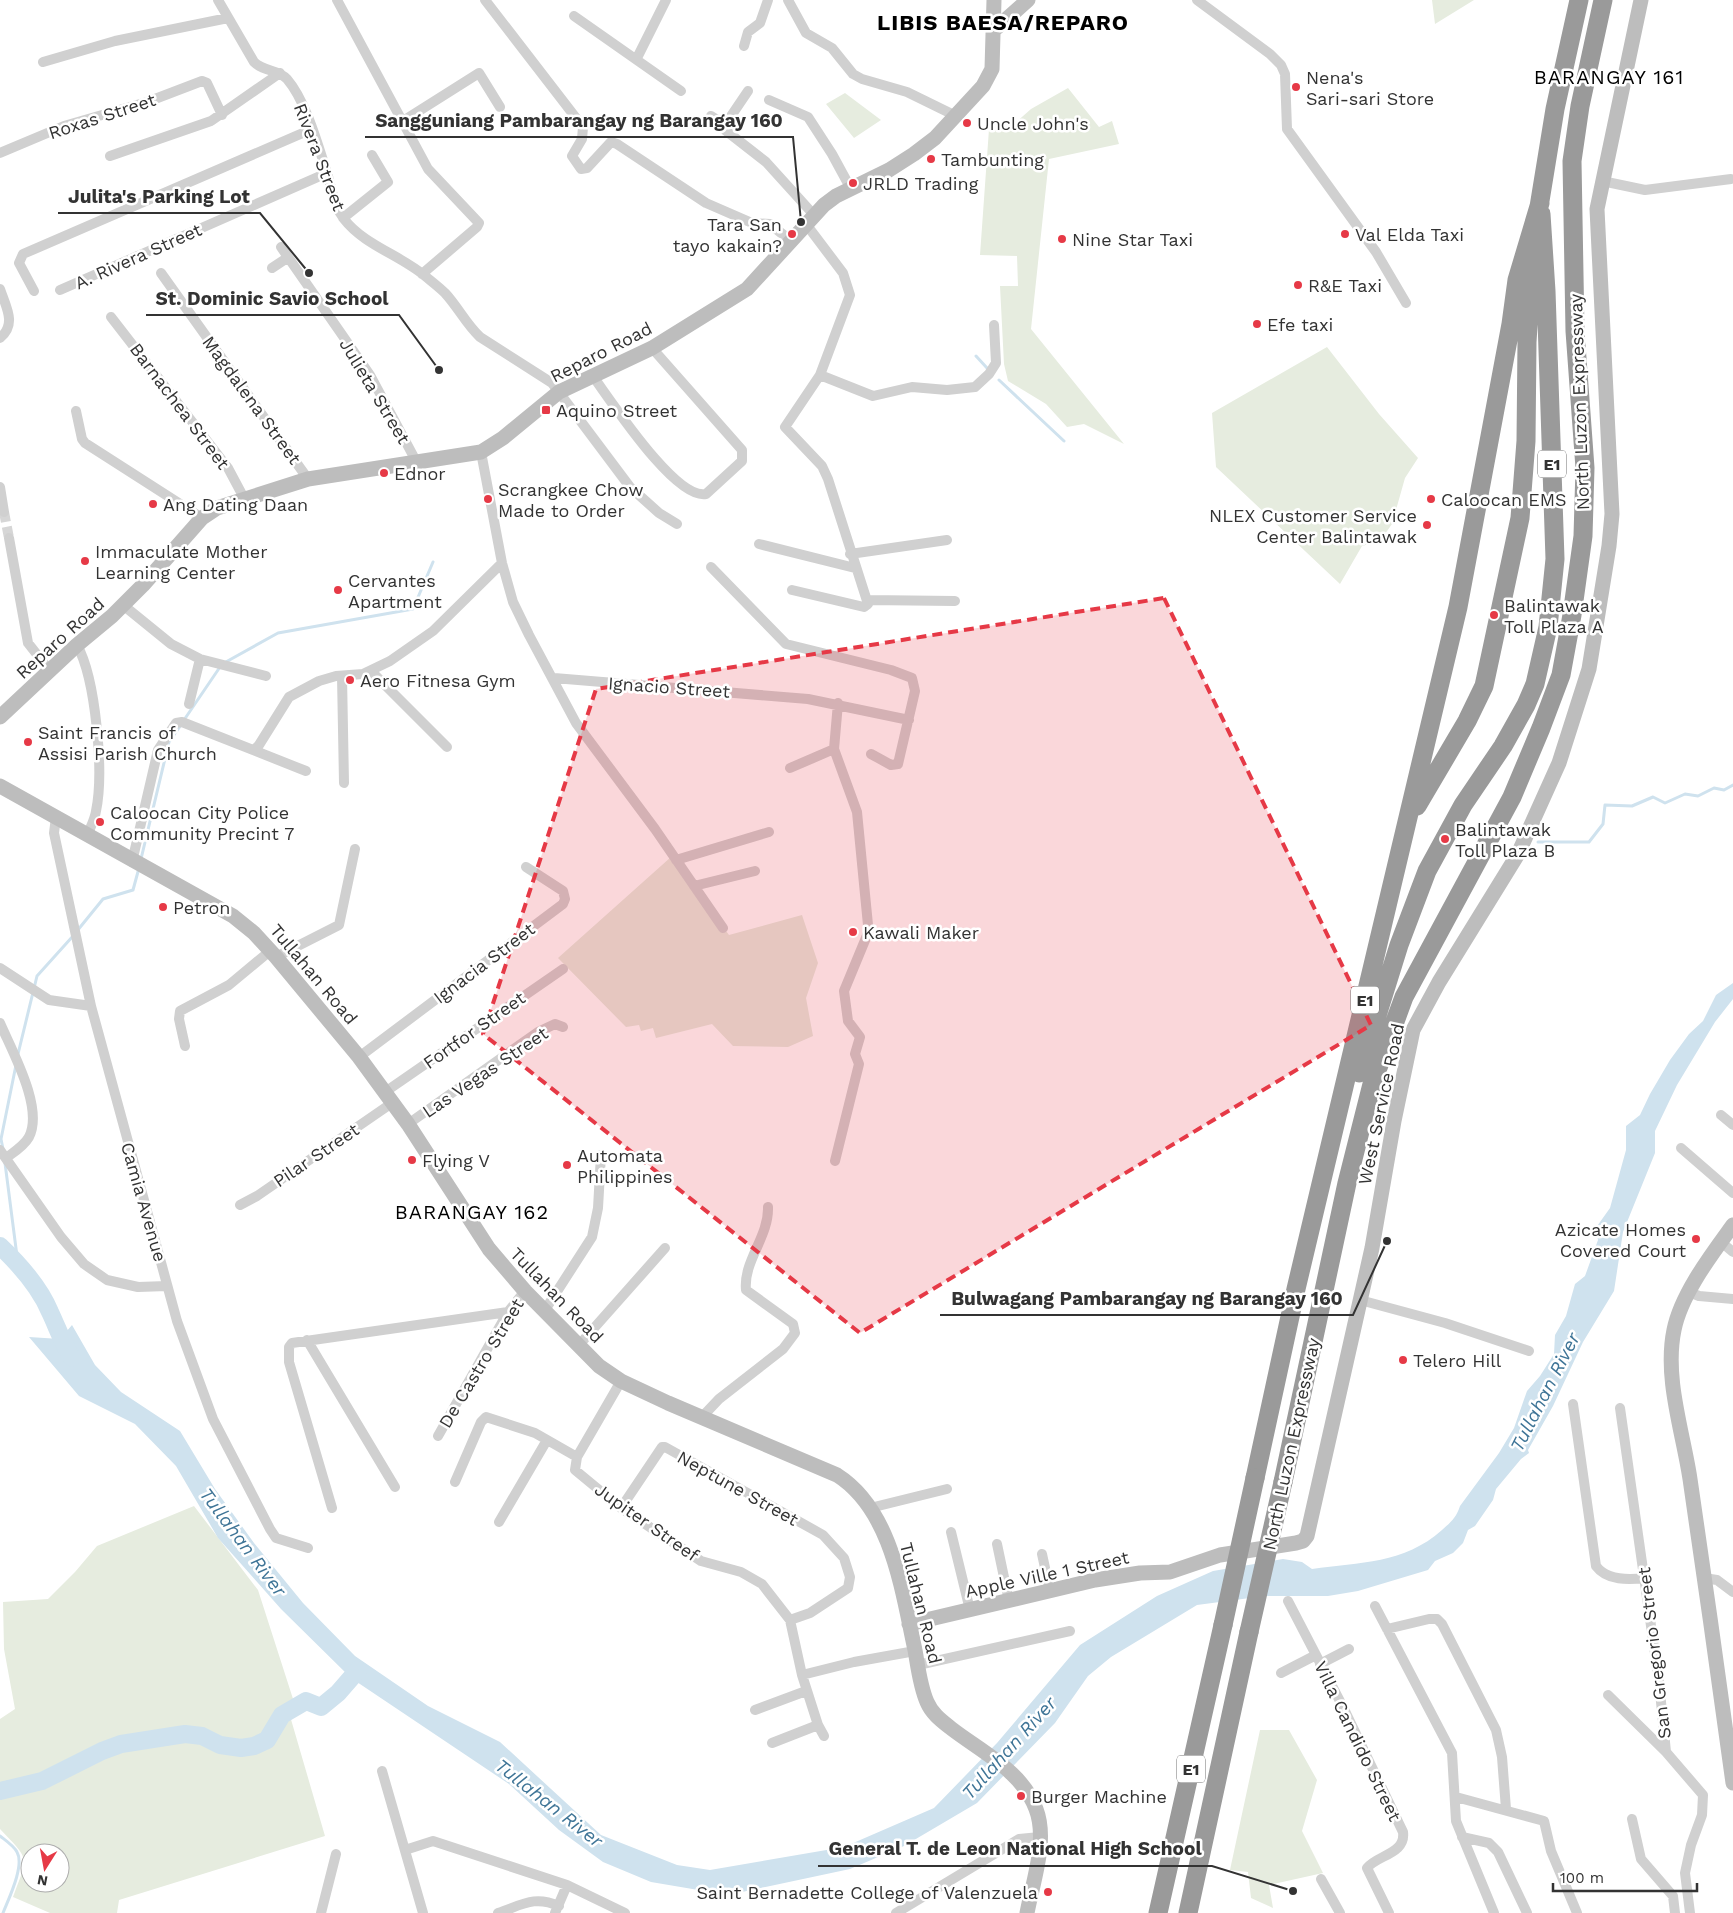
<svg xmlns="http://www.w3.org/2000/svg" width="1733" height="1913" font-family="'Work Sans',sans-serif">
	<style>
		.green { fill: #e6ecdf; fill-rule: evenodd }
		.water { fill: #cfe2ee }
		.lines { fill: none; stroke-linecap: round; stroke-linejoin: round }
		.stream { stroke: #cfe2ee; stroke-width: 3 }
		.river { stroke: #cfe2ee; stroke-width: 18 }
		.street-tunnel { stroke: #d6d6d6; stroke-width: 10; stroke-dasharray: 10 5; stroke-linecap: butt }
		.street { stroke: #d0d0d0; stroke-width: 10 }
		.secondary { stroke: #bdbdbd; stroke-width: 15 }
		.highway { stroke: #9a9a9a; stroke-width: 19 }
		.highway-bridge { stroke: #9a9a9a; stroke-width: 19 }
		.marked { fill: #e63946; fill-opacity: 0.2; stroke: #e63946; stroke-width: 4; stroke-dasharray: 10 6; stroke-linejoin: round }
		.poi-dot { fill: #e63946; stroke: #fff; stroke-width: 2 }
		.labels { text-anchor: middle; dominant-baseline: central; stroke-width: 5; stroke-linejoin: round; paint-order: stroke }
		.shield { fill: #fff; stroke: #707070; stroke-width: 1 }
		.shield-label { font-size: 16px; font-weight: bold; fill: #333 }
		.poi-label { font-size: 18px; fill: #333; stroke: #fff; text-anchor: start }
		.street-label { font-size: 18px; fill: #333; stroke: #fff }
		.water-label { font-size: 19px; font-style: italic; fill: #3f7597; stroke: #fff }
		.quarter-label { font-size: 20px; letter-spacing: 1px; fill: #000; stroke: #fff }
		.district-label { font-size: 22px; font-weight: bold; letter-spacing: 1px; fill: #000; stroke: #fff }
		.leader { fill: none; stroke: #333; stroke-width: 2 }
		.callout-dot { fill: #333; stroke: #fff; stroke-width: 2 }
		.callout-label { font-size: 19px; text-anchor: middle; font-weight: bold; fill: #333; stroke: #fff; stroke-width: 5; stroke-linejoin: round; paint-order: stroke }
	</style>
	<rect width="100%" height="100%" fill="#fff"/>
	<path class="green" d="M 1432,0 L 1474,0 L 1435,24 Z
		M 1068,88 L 1099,127 L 1112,121 L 1119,144 L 1049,159 L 1031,329 L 1124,444 L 1084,424 L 1067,427 L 1046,404 L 1008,381 L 1004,364 L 1000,286 L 1018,286 L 1017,256 L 980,255 L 989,129 L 1007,130 L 1031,109 Z
		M 845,93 L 881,120 L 854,138 L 826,104 Z
		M 1327,347 L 1379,414 L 1418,458 L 1405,478 L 1392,524 L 1380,541 L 1362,546 L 1340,584 L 1216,467 L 1212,413 Z
		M 671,857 L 729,935 L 802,915 L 818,963 L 806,998 L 813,1036 L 788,1047 L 733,1046 L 712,1024 L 656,1038 L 653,1028 L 641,1031 L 639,1025 L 626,1027 L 558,958 Z
		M 194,1506 L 258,1590 L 294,1702 L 279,1715 L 268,1733 L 253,1743 L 227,1743 L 206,1731 L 187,1729 L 125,1737 L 47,1776 L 0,1788 L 0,1719 L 15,1709 L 4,1649 L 3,1602 L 48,1599 L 75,1572 L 97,1546 Z
		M 290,1716 L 325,1836 L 119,1900 L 117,1913 L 50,1913 L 13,1897 C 28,1856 31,1861 0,1829 L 0,1796 L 58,1780 L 93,1758 L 120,1747 L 198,1738 L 225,1754 L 257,1751 L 268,1746 ZM 30,1853 L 60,1853 L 60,1883 L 30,1883 Z
		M 1260,1730 L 1289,1730 L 1317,1780 L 1302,1831 L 1323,1873 L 1269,1885 L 1273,1908 L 1251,1898 L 1248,1872 L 1230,1870 Z"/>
	<path class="water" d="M 1733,983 L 1733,999 L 1715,1022 L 1677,1085 L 1655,1131 L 1655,1153 L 1623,1232 L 1614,1291 L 1583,1342 L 1553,1406 L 1528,1450 L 1529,1453 L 1521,1459 L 1496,1489 L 1493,1500 L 1475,1526 L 1468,1530 L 1463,1543 L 1453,1553 L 1435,1561 L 1428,1570 L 1358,1591 L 1328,1596 L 1265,1596 L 1197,1605 L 1111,1657 L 1088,1676 L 1055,1723 L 977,1803 L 904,1846 L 850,1869 L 728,1895 L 651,1882 L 603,1862 L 559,1830 L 509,1784 L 351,1678 L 281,1609 L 218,1538 L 176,1466 L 135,1424 L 79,1396 L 29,1337 L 60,1339 L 72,1325 L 95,1365 L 121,1392 L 180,1431 L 215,1489 L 254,1543 L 303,1603 L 355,1656 L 428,1706 L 500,1742 L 601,1835 L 677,1865 L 710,1870 L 844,1847 L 934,1808 L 997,1743 L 1080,1645 L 1157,1596 L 1213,1571 L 1283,1559 L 1302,1562 L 1312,1569 C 1360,1562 1404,1564 1442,1530 C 1451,1522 1456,1518 1460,1506 L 1499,1453 L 1514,1428 L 1527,1391 L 1540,1376 L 1554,1354 L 1555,1335 L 1566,1316 L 1575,1284 L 1585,1276 L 1598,1240 L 1595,1229 L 1610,1208 L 1626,1150 L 1626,1126 L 1640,1115 L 1650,1094 L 1670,1060 L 1689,1034 L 1703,1021 L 1716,995 Z"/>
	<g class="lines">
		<path class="stream" d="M 976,356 L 987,368
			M 999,380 L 1064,441
			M 224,663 L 278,633 L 413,609 L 433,562
			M 184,720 L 220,667
			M 1538,842 L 1589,842 L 1603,824 L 1605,805 L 1632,806 L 1653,797 L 1665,803 L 1685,794 L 1698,796 L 1714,788 L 1724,790 L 1733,785
			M 141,859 L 169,742 L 181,725
			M 77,931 L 103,899 L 133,890 L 139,868
			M 18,1054 L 37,976 L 73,936
			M 3,1149 L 1,1139 L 16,1065
			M 5,1163 L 18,1264
			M 0,1836 C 5,1840 14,1846 17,1852 C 25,1866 8,1900 3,1913"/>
		<path class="river" d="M 0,1246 C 19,1264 40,1288 50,1312 C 58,1329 62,1342 72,1358
			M 0,1791 L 42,1781 L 102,1751 L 121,1744 L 185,1734 L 202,1736 L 220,1745 L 241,1748 L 254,1746 L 267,1740 L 282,1715 L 306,1701 L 321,1707 L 338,1693 L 358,1670"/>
		<path class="street-tunnel" d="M 4,512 L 9,538"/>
		<path class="street" d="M 218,0 L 254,62 C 264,72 278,69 287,79 C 306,101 318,145 327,173 C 332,189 333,205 344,219 C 364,245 400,255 425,276 C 431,281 439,287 445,293 C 458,307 466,324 480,337 L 552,383 L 630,487 L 659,513 L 677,524
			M 337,0 L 428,169 L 479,223 L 477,227 L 422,274
			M 485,0 L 583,127 L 582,139 L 572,156 L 581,169 L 587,168 L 611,142 L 617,144 L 706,203 L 752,223 L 770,224 L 791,241
			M 788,0 L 806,33 L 832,48 L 853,74 L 862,79 L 907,92 L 956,116
			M 1197,0 L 1270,54 L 1281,65 L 1285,74 L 1287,129 L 1376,252 L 1406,303
			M 574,16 L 681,91
			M 744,46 L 748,32 L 760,23 L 768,0
			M 637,58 L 666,0
			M 43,62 L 115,41 L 228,18
			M 748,91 L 725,125 L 725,130 L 766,162 L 814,215
			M 769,100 L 808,117 L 832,154 L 851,189
			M 711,116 L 725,125
			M 403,121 L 479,73 L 500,107
			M 0,153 L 64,126 L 147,102 L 202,81 L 207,83 L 222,115
			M 110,156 L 211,121 L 280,73
			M 1602,181 L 1645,190 L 1731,179
			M 343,218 L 388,182 L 372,155
			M 281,247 L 370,375 L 416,461
			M 272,268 L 287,258
			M 161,273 L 308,479
			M 0,289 C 6,307 17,324 0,338
			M 60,290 L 327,173
			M 34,291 L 19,263 L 23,254 L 312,129
			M 111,317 L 228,468 L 244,498
			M 592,375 C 610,399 675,500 706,494 L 742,461 L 742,450 L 652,348
			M 820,375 L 873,396 L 912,387 L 947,390 L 975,387 L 989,374 L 996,363 L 994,325
			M 76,411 L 82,439 L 85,443 L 202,518
			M 481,452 L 502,563 L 513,602 L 529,635 L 576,723 L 655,829 L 723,928
			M 0,487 L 4,512
			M 9,538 L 28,643 L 50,671
			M 759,544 L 855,568
			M 850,554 L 947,540
			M 711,567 L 786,644 L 891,670 L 912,678 L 915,691 L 898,764 L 891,765 L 871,754
			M 792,590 L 864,607 L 868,604 L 828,479 L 822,466 L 785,427 L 820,375 L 850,295 L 843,273 L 806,224
			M 867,600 L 955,601
			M 123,605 L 171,644 L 200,659 L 266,676
			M 77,645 C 96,679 104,773 96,811 C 95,819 90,828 87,836
			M 371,671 L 447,747
			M 342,676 L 344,783
			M 554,678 L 808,699 L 909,720
			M 189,704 L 200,659
			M 254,750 L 259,745 L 289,697 L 319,681 L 336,676 L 363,674 L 390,661 L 433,631 L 502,563
			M 790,768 L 834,749
			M 56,817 L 54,833 L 91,1006 L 177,1321 L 213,1419 L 270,1529 L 276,1538 L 308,1548
			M 676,860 L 769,832
			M 132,862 L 158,750 L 176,723 L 182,722 L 306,771
			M 694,886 L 755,871
			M 276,957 L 339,925 L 355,849
			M 0,968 L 49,1000 L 91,1006
			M 0,1023 C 12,1051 44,1108 29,1137 C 24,1146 14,1152 6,1158
			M 185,1046 L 179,1019 L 180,1011 L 229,985 L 270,951
			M 359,1057 L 563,904 L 565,899 L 563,891 L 526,867
			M 385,1092 L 563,969
			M 1721,1115 L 1733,1125
			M 408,1124 L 538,1032 L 555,1024 L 563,1027
			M 1681,1148 L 1733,1193
			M 0,1150 L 61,1237 L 84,1264 L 107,1280 L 138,1287 L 167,1286
			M 835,1161 L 859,1064 L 855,1054 L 860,1037 L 848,1021 L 844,991 L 868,933 L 868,925 L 857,812 L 834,749 L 838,703
			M 240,1205 L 257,1196 L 392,1103
			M 1721,1242 L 1733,1252
			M 1689,1292 L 1699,1296 L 1733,1299
			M 1360,1300 L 1445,1323 L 1529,1351
			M 545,1310 L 592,1237 L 598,1208 L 601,1155
			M 307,1340 L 395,1487
			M 579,1345 L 665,1248
			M 621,1381 L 577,1457 L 575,1470 L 621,1508 L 701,1561 L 741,1572 L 762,1584 L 790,1620 L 802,1675 L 818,1725 L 824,1736
			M 1573,1404 L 1596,1566 C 1607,1581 1629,1580 1645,1578
			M 1620,1408 L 1659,1682 L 1666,1752
			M 702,1417 L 719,1399 L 783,1349 L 795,1333 L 793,1324 L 746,1290 C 743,1261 769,1237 768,1207
			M 438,1436 L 508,1312 L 525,1291
			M 455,1482 L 481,1422 L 486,1417 L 535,1433 L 577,1457
			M 332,1508 L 289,1362 L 289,1347 L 292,1343 L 508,1312
			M 621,1508 L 662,1447 L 665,1447 L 823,1535 L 844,1558 L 850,1577 L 848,1588 L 810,1613 L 790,1620
			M 870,1508 L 947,1489
			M 499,1522 L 547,1440
			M 951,1532 L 970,1610
			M 997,1544 L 1009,1601
			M 1042,1554 L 1050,1591
			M 1704,1578 L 1717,1580 L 1733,1592
			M 1288,1601 L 1343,1707 L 1403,1832 C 1406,1854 1377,1855 1367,1868 L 1389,1913
			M 1375,1606 L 1452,1753 L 1456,1821 L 1494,1913
			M 1387,1629 L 1429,1619 L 1437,1619 L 1442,1624 L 1496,1730 L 1502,1757 L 1506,1809
			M 1320,1664 L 1349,1649
			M 918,1665 L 1070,1631
			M 1281,1673 L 1316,1655
			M 802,1675 L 854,1662 L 915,1651
			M 1608,1695 L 1666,1752 L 1703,1795 L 1702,1815 L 1691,1845 L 1685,1873 L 1690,1913
			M 755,1710 L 806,1691
			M 772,1743 L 818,1725
			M 382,1771 L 423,1913
			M 1456,1797 L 1544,1821 L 1551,1851 L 1577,1913
			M 1632,1819 L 1641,1859 L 1673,1896 L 1675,1913
			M 1462,1837 L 1489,1843 L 1498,1852 L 1527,1913
			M 405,1850 L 433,1841 L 567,1885 L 625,1913
			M 1321,1879 L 1340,1913
			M 321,1913 L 336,1854
			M 498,1913 C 522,1905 534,1895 559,1906
			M 555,1913 L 567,1885
			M 896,1913 L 1019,1839 L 1040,1837"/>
		<path class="secondary" d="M 993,31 L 1028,0
			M 0,717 L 77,645 L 112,616 L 143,585 L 202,518 L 217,508 L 308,479 L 481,452 L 503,438 L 559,392 L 652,348 L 747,289 L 824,205 L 836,196 L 889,170 L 914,154 L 935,138 L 983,86 L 992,69 L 994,0
			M 0,786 L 233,916 L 254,933 L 276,957 L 359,1057 L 408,1124 L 489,1249 L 525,1291 L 599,1366 L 621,1381 L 668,1403 L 837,1475 C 892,1510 902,1591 915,1650 C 918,1667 920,1686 927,1702 C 932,1714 942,1721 952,1729 C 982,1752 1022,1771 1036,1809 C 1048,1840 1033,1881 1027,1913
			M 1733,1225 C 1712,1254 1681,1294 1674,1330 C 1664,1378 1683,1432 1690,1479 C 1705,1580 1719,1682 1733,1783
			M 909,1624 L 1095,1580 L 1140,1573 L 1170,1572 L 1220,1555 L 1296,1543 L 1303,1541 L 1307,1536 L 1372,1248 L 1394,1121 L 1413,1030 L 1439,982 L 1518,854 L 1559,763 L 1589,669 L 1609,546 L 1612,514 L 1597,209 L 1641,0"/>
		<path class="highway" d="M 1538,213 L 1555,109 L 1579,0
			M 1417,806 L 1467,721 L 1484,686 L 1520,518 L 1526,441 L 1527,342 L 1532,263
			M 1359,1073 L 1399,945 L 1427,871 L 1463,805 L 1503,746 L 1526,705 L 1535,684 L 1548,627 L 1555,559 L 1546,291 L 1541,214
			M 1255,1478 L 1296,1289 L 1458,607 L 1511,324 L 1517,280 L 1540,203
			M 1283,1482 L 1347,1183 L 1372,1084 L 1404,997 L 1512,797 L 1541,728 L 1561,675 L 1572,615 L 1583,536 L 1585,468 L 1575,331 L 1572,161 L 1580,106 L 1603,0
			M 1158,1913 L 1223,1625
			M 1188,1913 L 1249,1632"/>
		<path class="highway-bridge" d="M 1223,1625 L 1255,1478
			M 1249,1632 L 1283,1482"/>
	</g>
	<path class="marked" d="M 1164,598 L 1371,1025 L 860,1333 L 483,1034 L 596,689 Z"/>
	<g class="poi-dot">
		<circle cx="1296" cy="87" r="5"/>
		<circle cx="967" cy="123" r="5"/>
		<circle cx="931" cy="159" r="5"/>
		<circle cx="853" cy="183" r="5"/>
		<circle cx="792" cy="234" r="5"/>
		<circle cx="1345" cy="234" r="5"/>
		<circle cx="1062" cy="239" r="5"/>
		<circle cx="1298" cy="285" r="5"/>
		<circle cx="1257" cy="324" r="5"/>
		<rect x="541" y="405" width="10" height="10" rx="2.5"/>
		<circle cx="384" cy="473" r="5"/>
		<circle cx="488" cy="499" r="5"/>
		<circle cx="1431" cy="499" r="5"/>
		<circle cx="153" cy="504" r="5"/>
		<circle cx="1427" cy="525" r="5"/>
		<circle cx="85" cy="561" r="5"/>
		<circle cx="338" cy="590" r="5"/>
		<circle cx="1494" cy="615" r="5"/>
		<circle cx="350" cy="680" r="5"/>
		<circle cx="28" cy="742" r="5"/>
		<circle cx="100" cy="822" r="5"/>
		<circle cx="1445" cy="839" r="5"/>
		<circle cx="163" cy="907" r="5"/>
		<circle cx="853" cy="932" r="5"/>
		<circle cx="412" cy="1160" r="5"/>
		<circle cx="567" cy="1165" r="5"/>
		<circle cx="1696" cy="1239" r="5"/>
		<circle cx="1403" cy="1360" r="5"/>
		<circle cx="1021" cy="1796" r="5"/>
		<circle cx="1048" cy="1892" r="5"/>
	</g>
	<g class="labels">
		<g class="shield">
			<rect x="1538" y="450.5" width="28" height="27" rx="4"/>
			<rect x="1351" y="986.5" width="28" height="27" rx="4"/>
			<rect x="1177" y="1755.5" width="28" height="27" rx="4"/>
		</g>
		<g class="shield-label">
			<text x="1552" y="464">E1</text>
			<text x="1365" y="1000">E1</text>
			<text x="1191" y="1769">E1</text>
		</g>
		<g class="poi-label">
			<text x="1306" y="77">Nena's<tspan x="1306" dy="21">Sari-sari Store</tspan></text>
			<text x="977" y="123">Uncle John's</text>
			<text x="941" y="159">Tambunting</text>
			<text x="863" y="183">JRLD Trading</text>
			<text x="782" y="224" text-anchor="end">Tara San<tspan x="782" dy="21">tayo kakain?</tspan></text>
			<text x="1355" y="234">Val Elda Taxi</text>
			<text x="1072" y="239">Nine Star Taxi</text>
			<text x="1308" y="285">R&amp;E Taxi</text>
			<text x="1267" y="324">Efe taxi</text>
			<text x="556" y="410">Aquino Street</text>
			<text x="394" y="473">Ednor</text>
			<text x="498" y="489">Scrangkee Chow<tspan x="498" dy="21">Made to Order</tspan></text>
			<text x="1441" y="499">Caloocan EMS</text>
			<text x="163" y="504">Ang Dating Daan</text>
			<text x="1417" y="515" text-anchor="end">NLEX Customer Service<tspan x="1417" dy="21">Center Balintawak</tspan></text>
			<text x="95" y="551">Immaculate Mother<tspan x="95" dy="21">Learning Center</tspan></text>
			<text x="348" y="580">Cervantes<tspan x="348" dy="21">Apartment</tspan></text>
			<text x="1504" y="605">Balintawak<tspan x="1504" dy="21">Toll Plaza A</tspan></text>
			<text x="360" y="680">Aero Fitnesa Gym</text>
			<text x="38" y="732">Saint Francis of<tspan x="38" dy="21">Assisi Parish Church</tspan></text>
			<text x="110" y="812">Caloocan City Police<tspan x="110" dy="21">Community Precint 7</tspan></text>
			<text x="1455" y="829">Balintawak<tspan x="1455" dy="21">Toll Plaza B</tspan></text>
			<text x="173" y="907">Petron</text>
			<text x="863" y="932">Kawali Maker</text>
			<text x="577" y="1155">Automata<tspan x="577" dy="21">Philippines</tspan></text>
			<text x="422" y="1160">Flying V</text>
			<text x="1686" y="1229" text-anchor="end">Azicate Homes<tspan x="1686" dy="21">Covered Court</tspan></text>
			<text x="1413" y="1360">Telero Hill</text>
			<text x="1031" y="1796">Burger Machine</text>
			<text x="1038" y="1892" text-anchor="end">Saint Bernadette College of Valenzuela</text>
		</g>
		<g class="street-label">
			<text transform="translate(102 116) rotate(-18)">Roxas Street</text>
			<text transform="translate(320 157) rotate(69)">Rivera Street</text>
			<text transform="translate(138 256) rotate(-24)">A. Rivera Street</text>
			<text transform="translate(601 352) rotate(-27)">Reparo Road</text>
			<text transform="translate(375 391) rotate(59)">Julieta Street</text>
			<text transform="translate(252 400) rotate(54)">Magdalena Street</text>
			<text transform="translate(1579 402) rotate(-92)">North Luzon Expressway</text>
			<text transform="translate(180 406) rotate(53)">Barnachea Street</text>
			<text transform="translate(60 638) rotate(-42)">Reparo Road</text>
			<text transform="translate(669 687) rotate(4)">Ignacio Street</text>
			<text transform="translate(484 963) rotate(-37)">Ignacia Street</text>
			<text transform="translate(314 974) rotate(50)">Tullahan Road</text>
			<text transform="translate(474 1030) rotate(-35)">Fortfor Street</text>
			<text transform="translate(485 1072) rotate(-34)">Las Vegas Street</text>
			<text transform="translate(1381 1104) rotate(-78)">West Service Road</text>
			<text transform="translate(316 1155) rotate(-34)">Pilar Street</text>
			<text transform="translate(144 1202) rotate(74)">Camia Avenue</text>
			<text transform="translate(557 1295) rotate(46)">Tullahan Road</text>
			<text transform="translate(481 1363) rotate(-59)">De Castro Street</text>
			<text transform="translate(1291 1444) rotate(-78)">North Luzon Expressway</text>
			<text transform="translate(738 1488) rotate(29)">Neptune Street</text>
			<text transform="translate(647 1522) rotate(35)">Jupiter Streef</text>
			<text transform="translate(1047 1574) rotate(-12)">Apple Ville 1 Street</text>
			<text transform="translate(921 1603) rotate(76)">Tullahan Road</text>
			<text transform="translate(1654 1653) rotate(-97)">San Gregorio Street</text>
			<text transform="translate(1358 1741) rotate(64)">Villa Candido Street</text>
		</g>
		<g class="water-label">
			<text transform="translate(1545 1392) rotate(-63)">Tullahan River</text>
			<text transform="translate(243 1542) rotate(53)">Tullahan River</text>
			<text transform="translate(1009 1748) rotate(-48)">Tullahan River</text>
			<text transform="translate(549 1803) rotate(38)">Tullahan River</text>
		</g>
		<g class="quarter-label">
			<text x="1609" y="77">BARANGAY 161</text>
			<text x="472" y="1212">BARANGAY 162</text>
		</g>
		<g class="district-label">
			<text x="1003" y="22">LIBIS BAESA/REPARO</text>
		</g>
	</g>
	<path class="leader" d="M801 222L793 137H365M309 273L260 213H58M439 370L399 315H146M1387 1241L1353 1315H940M1293 1891L1212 1866H818"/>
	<g class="callout-dot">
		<circle cx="801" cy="222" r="5"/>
		<circle cx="309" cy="273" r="5"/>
		<circle cx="439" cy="370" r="5"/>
		<circle cx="1387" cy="1241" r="5"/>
		<circle cx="1293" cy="1891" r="5"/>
	</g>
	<g class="callout-label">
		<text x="579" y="127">Sangguniang Pambarangay ng Barangay 160</text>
		<text x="159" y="203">Julita's Parking Lot</text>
		<text x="272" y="305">St. Dominic Savio School</text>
		<text x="1147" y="1305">Bulwagang Pambarangay ng Barangay 160</text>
		<text x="1015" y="1855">General T. de Leon National High School</text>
	</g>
	<g transform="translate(45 1868) rotate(191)"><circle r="24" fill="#ffffff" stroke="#adadad"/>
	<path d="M0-4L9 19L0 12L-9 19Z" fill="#e63946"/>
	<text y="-8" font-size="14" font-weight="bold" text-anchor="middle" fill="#333333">N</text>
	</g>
	<path d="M1553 1883v8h144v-8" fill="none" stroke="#333333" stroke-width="2.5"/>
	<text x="1560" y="1883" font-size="15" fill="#333333" stroke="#ffffff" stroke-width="4" paint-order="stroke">100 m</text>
</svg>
